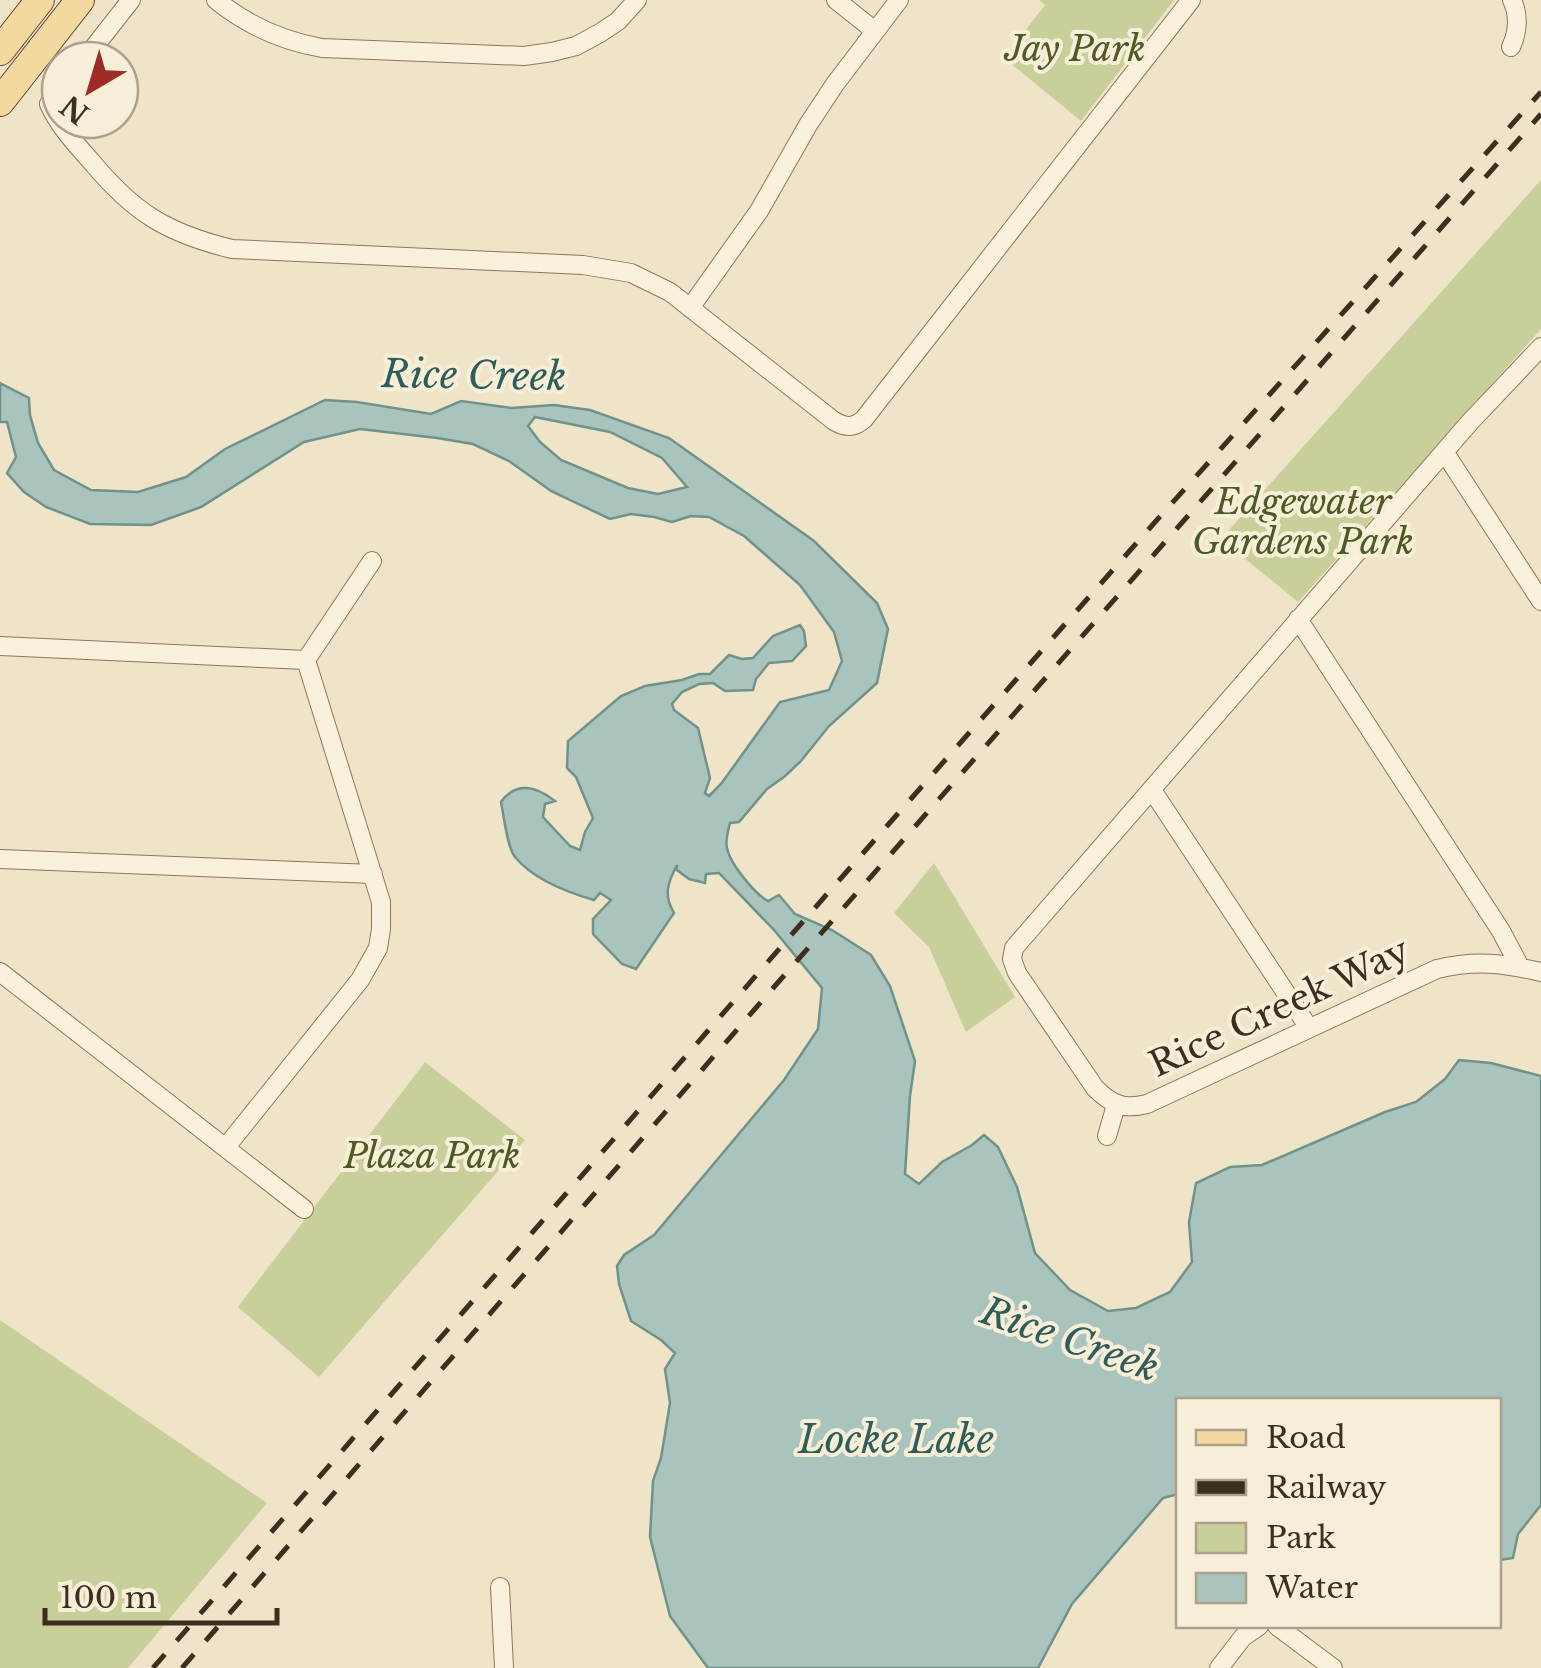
<svg xmlns="http://www.w3.org/2000/svg" width="1541" height="1668" font-family="'Libre Baskerville',serif">
	<style>
		.green { fill: #c8cf9b }
		.water { fill: #a9c4bc; stroke: #6f938a; stroke-width: 2.5; fill-rule: evenodd }
		.lines { fill: none; stroke-linecap: round; stroke-linejoin: round }
		.minor-casing { stroke: #8d765c; stroke-width: 20 }
		.primary-casing { stroke: #5b4430; stroke-width: 30 }
		.minor { stroke: #faf1dc; stroke-width: 18 }
		.primary { stroke: #f3d9a0; stroke-width: 28 }
		.rail { stroke: #3d2e20; stroke-width: 5; stroke-dasharray: 18 18; stroke-linecap: butt }
		.labels { text-anchor: middle; dominant-baseline: central; stroke-width: 8; stroke-linejoin: round; paint-order: stroke }
		.park-label { font-size: 35px; font-style: italic; fill: #4c5a26; stroke: #f7eed8 }
		.street-label { font-size: 35px; fill: #3d2e20; stroke: #f7eed8 }
		.water-label { font-size: 38px; font-style: italic; fill: #2f5d5a; stroke: #f7eed8 }
	</style>
	<rect width="100%" height="100%" fill="#f0e4c8"/>
	<path class="green" d="M 1039,0 L 1174,0 L 1081,121 L 1004,58 L 1045,5 Z
		M 1541,180 L 1541,329 L 1298,602 L 1221,539 Z
		M 934,863 L 1015,997 L 966,1032 L 929,947 L 894,913 Z
		M 425,1062 L 525,1140 L 319,1377 L 238,1307 Z
		M 0,1320 L 267,1503 L 128,1668 L 0,1668 Z"/>
	<path class="water" d="M 0,383 L 29,398 L 30,415 L 38,443 L 54,470 L 91,490 L 138,492 L 186,477 L 225,449 L 325,400 L 357,402 L 431,414 L 461,401 L 511,408 L 554,405 L 590,410 L 669,438 L 814,541 L 877,603 L 888,629 L 877,683 L 829,726 L 801,761 L 784,777 L 767,789 L 739,822 L 730,823 C 728,831 725,841 727,848 C 730,864 755,894 768,901 L 779,895 L 795,914 L 832,930 L 871,955 L 890,986 L 915,1061 L 910,1096 L 905,1174 L 919,1184 L 942,1162 L 972,1145 L 984,1135 L 998,1147 L 1017,1187 L 1035,1253 L 1070,1290 L 1108,1311 L 1136,1308 L 1170,1292 L 1192,1262 L 1189,1222 L 1196,1183 L 1230,1167 L 1262,1165 L 1385,1112 L 1416,1102 L 1445,1079 L 1459,1060 L 1491,1063 L 1541,1076 L 1541,1505 L 1518,1534 L 1513,1558 L 1499,1560 L 1498,1400 L 1178,1400 L 1178,1494 L 1163,1498 L 1072,1604 L 1038,1668 L 708,1668 L 670,1616 L 650,1537 L 653,1481 L 661,1458 L 670,1403 L 665,1369 L 675,1353 L 661,1340 L 631,1321 L 619,1284 L 617,1266 L 624,1255 L 654,1235 L 784,1080 L 818,1029 L 822,988 L 774,930 L 719,873 L 706,874 L 705,883 L 689,879 L 677,870 L 677,865 C 668,882 663,895 674,913 L 636,969 L 622,964 L 593,934 L 593,919 L 611,900 L 600,893 L 594,900 C 566,892 534,880 515,857 C 507,847 504,816 501,802 C 516,781 536,786 555,801 L 545,804 L 543,817 L 570,846 L 580,850 L 585,832 L 593,818 L 576,777 L 567,768 L 568,741 L 621,696 L 645,686 L 682,680 L 699,674 L 710,674 L 729,655 L 742,659 L 753,658 L 773,636 L 800,625 L 804,631 L 806,646 L 792,661 L 769,663 L 756,679 L 753,690 L 725,691 L 713,683 L 699,684 L 682,692 L 672,704 L 674,710 L 698,728 L 710,778 L 705,793 L 709,796 L 721,784 L 780,702 L 829,690 L 842,661 L 834,632 L 800,585 L 744,536 L 709,517 L 691,516 L 672,522 L 654,517 L 631,514 L 610,519 L 551,491 L 509,461 L 473,444 L 437,438 L 360,429 L 304,442 L 201,507 L 151,525 L 90,524 L 46,507 L 24,492 L 7,473 L 16,457 L 7,422 L 0,422 ZM 535,417 L 610,432 L 662,458 L 687,487 L 658,494 L 628,488 L 561,460 L 540,442 L 528,426 Z"/>
	<g class="lines">
		<defs>
			<path id="minor" d="M 216,0 C 247,25 282,41 322,48 L 524,56 L 552,52 L 576,46 L 600,33 L 618,21 L 637,0
				M 836,0 L 875,31
				M 1511,47 C 1518,32 1519,15 1512,0
				M 84,60 L 131,0
				M 60,90 L 49,104 C 59,126 74,142 90,160 C 133,212 166,233 232,249 L 583,265 L 631,273 L 670,292 L 834,421 C 846,428 854,428 864,419 L 1191,0
				M 690,308 L 759,211 L 808,125 L 835,84 L 899,0
				M 1541,347 L 1470,422 L 1014,948 L 1012,959 L 1017,973 L 1095,1088 C 1112,1105 1124,1110 1147,1104 L 1437,969 C 1475,960 1503,963 1541,972
				M 1445,453 L 1541,601
				M 1298,619 L 1501,931 L 1520,967
				M 0,646 L 306,660 L 381,902 L 381,929 L 378,948 L 360,980 L 226,1147
				M 306,660 L 372,561
				M 1152,790 L 1309,1028
				M 0,859 L 373,874
				M 0,972 L 304,1209
				M 1107,1136 L 1116,1105
				M 500,1587 L 504,1668
				M 1277,1626 L 1333,1668
				M 1219,1668 L 1243,1637 L 1259,1626"/>
			<path id="primary" d="M 0,51 L 40,0
				M 0,102 L 80,0"/>
		</defs>
		<use href="#minor" class="minor-casing"/>
		<use href="#primary" class="primary-casing"/>
		<use href="#minor" class="minor"/>
		<use href="#primary" class="primary"/>
		<path class="rail" d="M 153,1668 L 827,894 L 1156,521 L 1541,92
			M 182,1668 L 774,987 L 1541,114"/>
	</g>
	<g class="labels">
		<g class="park-label">
			<text x="1075" y="48">Jay Park</text>
			<text x="1303" y="501">Edgewater<tspan x="1303" dy="40">Gardens Park</tspan></text>
			<text x="432" y="1155">Plaza Park</text>
		</g>
		<g class="street-label">
			<text transform="translate(1279 1007) rotate(-25)">Rice Creek Way</text>
		</g>
		<g class="water-label">
			<text transform="translate(474 375) rotate(1)">Rice Creek</text>
			<text transform="translate(1070 1339) rotate(19)">Rice Creek</text>
			<text x="896" y="1439">Locke Lake</text>
		</g>
	</g>
	<rect x="1176" y="1398" width="325" height="230" fill="#f7eed8" stroke="#ada18e" stroke-width="2.5"/>
	<rect x="1196" y="1430" width="50" height="15" fill="#f3d9a0" stroke="#ada18e" stroke-width="2.5"/>
	<text x="1266" y="1448" font-size="30" fill="#3d2e20">Road</text>
	<rect x="1196" y="1480" width="50" height="15" fill="#3d2e20" stroke="#ada18e" stroke-width="2.5"/>
	<text x="1266" y="1498" font-size="30" fill="#3d2e20">Railway</text>
	<rect x="1196" y="1523" width="50" height="30" fill="#c8cf9b" stroke="#ada18e" stroke-width="2.5"/>
	<text x="1266" y="1548" font-size="30" fill="#3d2e20">Park</text>
	<rect x="1196" y="1573" width="50" height="30" fill="#a9c4bc" stroke="#ada18e" stroke-width="2.5"/>
	<text x="1266" y="1598" font-size="30" fill="#3d2e20">Water</text>
	<g transform="translate(90 90) rotate(218)"><circle r="48" fill="#f7eed8" stroke="#ada18e" stroke-width="2.5"/>
	<path d="M0-8L18 38L0 25L-18 38Z" fill="#9e2a2a"/>
	<text y="-15" font-size="28" font-weight="bold" text-anchor="middle" fill="#3d2e20">N</text>
	</g>
	<path d="M45 1608v15h232v-15" fill="none" stroke="#3d2e20" stroke-width="5"/>
	<text x="60" y="1608" font-size="30" fill="#3d2e20" stroke="#f7eed8" stroke-width="8" paint-order="stroke">100 m</text>
</svg>
